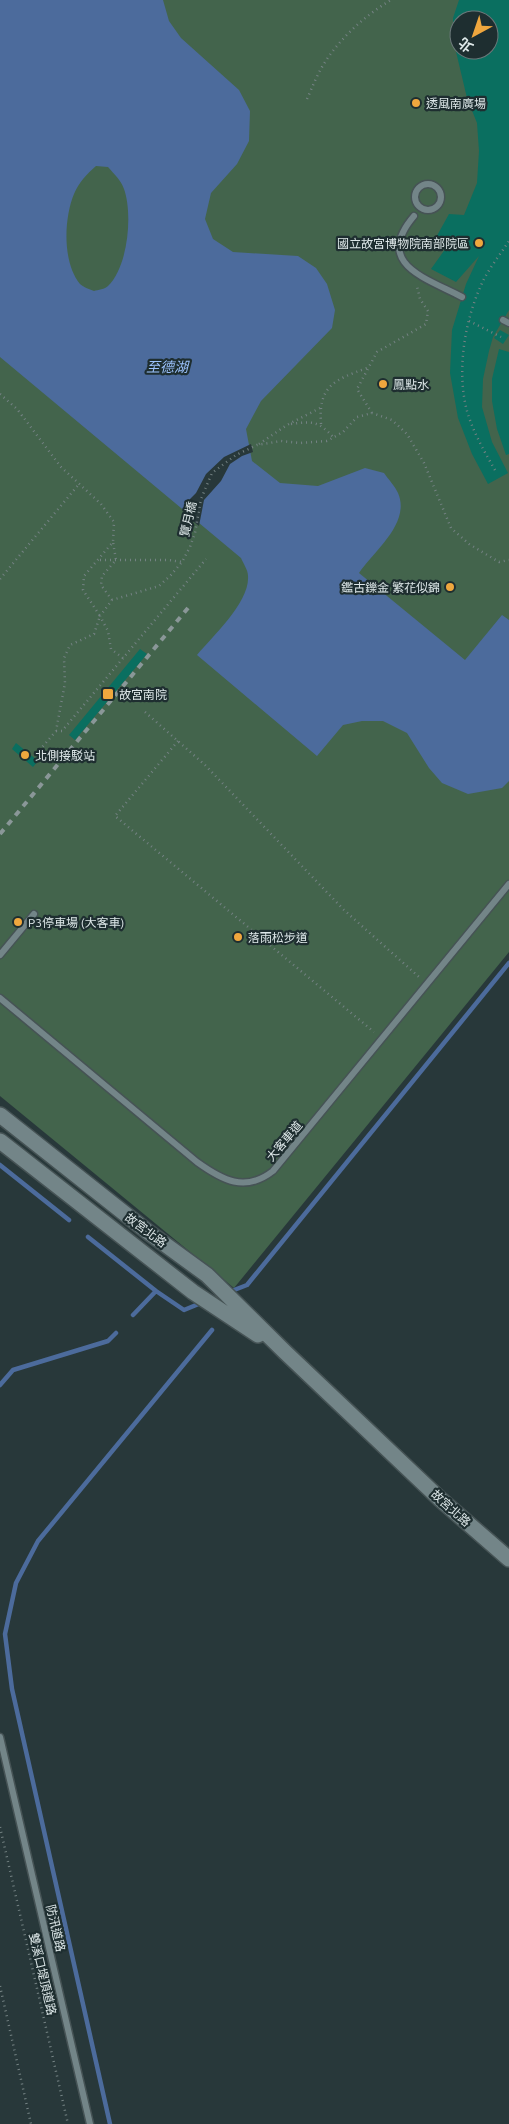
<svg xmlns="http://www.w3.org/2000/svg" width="509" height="2124" font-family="Ubuntu,'Noto Sans TC',sans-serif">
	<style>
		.green { fill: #43644c; fill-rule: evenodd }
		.water { fill: #4c6b9c; fill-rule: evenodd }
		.pier { fill: #28383a }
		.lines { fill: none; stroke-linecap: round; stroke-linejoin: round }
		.stream { stroke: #4c6b9c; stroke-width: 4.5 }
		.building { fill: #0a6f60; fill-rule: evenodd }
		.lane-casing { stroke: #465355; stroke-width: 9 }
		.secondary-casing { stroke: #465355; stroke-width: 18 }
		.path { stroke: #748283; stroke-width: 2.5; stroke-dasharray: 1 4; stroke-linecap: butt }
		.lane { stroke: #738588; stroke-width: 6 }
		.secondary { stroke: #738588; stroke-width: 15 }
		.rail { stroke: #8a9798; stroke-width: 4; stroke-dasharray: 6 6; stroke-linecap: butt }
		.poi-dot { fill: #efa73e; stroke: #1e2e30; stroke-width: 2 }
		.labels { text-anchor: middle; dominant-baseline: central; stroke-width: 4.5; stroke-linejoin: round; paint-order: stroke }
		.poi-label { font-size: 12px; fill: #dee8e9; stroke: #1e2e30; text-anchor: start }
		.street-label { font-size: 12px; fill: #dee8e9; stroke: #1e2e30 }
		.water-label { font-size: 14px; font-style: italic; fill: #9ac0fa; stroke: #1e2e30 }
	</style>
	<rect width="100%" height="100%" fill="#28383a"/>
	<path class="green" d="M 0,0 L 509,0 L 509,952 L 234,1288 L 0,1096 ZM 459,20 L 489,20 L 489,50 L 459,50 Z"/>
	<path class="water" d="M 0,0 L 163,0 L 169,21 L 181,38 L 239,90 L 250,111 L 249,141 L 237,164 L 211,193 L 205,219 L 213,239 L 233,252 L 298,256 L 316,268 L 327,284 L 335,310 L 332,328 L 261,401 L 246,429 L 252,461 L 280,483 L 318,486 L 365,468 L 384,473 C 388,479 395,486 398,493 C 411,523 374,551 359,573 L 465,660 L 502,615 L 509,620 L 509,781 L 502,788 L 468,794 L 442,783 L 429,768 L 407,733 L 383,721 L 362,721 L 343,725 L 317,756 L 197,655 C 213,636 250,602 248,576 C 248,570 243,563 241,558 L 0,357 ZM 96,166 L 108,167 C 114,174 121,180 124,189 C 133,214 128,267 108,286 C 105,289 98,290 94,291 C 89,289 83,287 80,284 C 62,262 64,218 74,194 C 79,182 87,174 96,166 Z"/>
	<path class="pier" d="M 251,444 L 253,452 L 242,456 L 230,464 L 221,481 L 204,500 L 199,526 L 190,519 L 188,509 L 190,499 L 196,493 L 206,474 L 224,457 Z"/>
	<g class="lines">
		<path class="stream" d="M 0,1165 L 69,1220
			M 88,1237 L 156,1291 L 133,1315
			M 156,1291 L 184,1310 L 201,1303
			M 229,1292 L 247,1285 L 509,963
			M 0,1385 L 13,1370 L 108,1341 L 116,1333
			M 110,2124 L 12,1689 L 5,1634 L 16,1583 L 38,1541 L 212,1330"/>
	</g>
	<path class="building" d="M 459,0 L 509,0 L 509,310 L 493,337 L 489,351 L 483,379 L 482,407 L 492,442 L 508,473 L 488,484 L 472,454 L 458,418 L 450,373 L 452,330 L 466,284 L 479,256 L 456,282 L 431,269 L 451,241 L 434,241 L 449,214 L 464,215 L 477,183 L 479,151 L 477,123 L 467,98 L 453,39 L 453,18 ZM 459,20 L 489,20 L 489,50 L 459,50 Z
		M 500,330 L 509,335 L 503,344 L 494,338 Z
		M 499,349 L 509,352 L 509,454 L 506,455 L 497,429 L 492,401 L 492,379 Z
		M 140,649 L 147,654 L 75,740 L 69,735 Z
		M 16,743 L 38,761 L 33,767 L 12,749 Z"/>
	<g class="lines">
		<defs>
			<path id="lane" d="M415 197a13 13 0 1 1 26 0a13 13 0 1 1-26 0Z
				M 414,216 C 373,264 426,278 462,297
				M 503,320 L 509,323
				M 0,955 L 34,914
				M 0,998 L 197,1162 C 222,1180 245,1193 273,1171 L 509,884
				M 0,1737 L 90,2124"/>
			<path id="secondary" d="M 0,1115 L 148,1232 L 207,1275 L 285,1352 L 440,1499 L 509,1559
				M 0,1141 L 193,1292 L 258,1335"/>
		</defs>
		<use href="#lane" class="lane-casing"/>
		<use href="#secondary" class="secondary-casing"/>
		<path class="path" d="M 307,99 C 312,88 316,77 322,67 C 338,40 364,16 391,0
			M 469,321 L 501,337
			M 0,394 L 17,409 L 61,467 L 101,504 L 114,522 L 113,542 L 84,576 L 83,590 L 100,616 L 94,634 L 70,645 L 64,658 L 65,683 L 56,731 L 38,752
			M 372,413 L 357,389 L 377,352 L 426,324 L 428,311 L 420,299 L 417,286
			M 291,424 C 314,421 318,421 334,438
			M 321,424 C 318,386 334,380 367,368
			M 259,444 L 287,425 L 320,408
			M 495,470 C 484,451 473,432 467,411 C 456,370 465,317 484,279 C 491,266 501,253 509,241
			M 100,560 L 169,560 L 182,562
			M 0,579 L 79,484
			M 112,600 L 101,585 L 102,576 L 116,560 L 113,542
			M 123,658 L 111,649 L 108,631 L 100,616 L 112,600 L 159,586 L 171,575 L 182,562 L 190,547 L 195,533 L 201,499 L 212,473 L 236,455 L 257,445 L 281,441 L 300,443 L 327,441 L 343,432 L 357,417 L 372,413 L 392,420 L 407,434 L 424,463 L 451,528 L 469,544 L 499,562 L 509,560
			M 145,712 L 205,765 L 344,910 L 419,977
			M 56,731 L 62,731 L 206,559
			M 178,741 L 115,816 L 374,1032
			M 0,1827 L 68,2124
			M 0,1986 L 31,2124"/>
		<use href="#lane" class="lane"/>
		<use href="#secondary" class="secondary"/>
		<path class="rail" d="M 0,834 L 188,608"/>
	</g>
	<g class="poi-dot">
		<circle cx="416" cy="103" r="5"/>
		<circle cx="479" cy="243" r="5"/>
		<circle cx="383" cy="384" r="5"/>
		<circle cx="450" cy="587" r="5"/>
		<rect x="102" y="688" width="12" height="12" rx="2.5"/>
		<circle cx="25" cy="755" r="5"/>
		<circle cx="18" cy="922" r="5"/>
		<circle cx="238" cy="937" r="5"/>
	</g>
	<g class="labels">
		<g class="poi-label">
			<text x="426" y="103">透風南廣場</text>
			<text x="469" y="243" text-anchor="end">國立故宮博物院南部院區</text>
			<text x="393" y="384">鳳點水</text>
			<text x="440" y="587" text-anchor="end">鑑古鑠金 繁花似錦</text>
			<text x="119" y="694">故宮南院</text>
			<text x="35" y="755">北側接駁站</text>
			<text x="28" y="922">P3停車場 (大客車)</text>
			<text x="248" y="937">落雨松步道</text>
		</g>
		<g class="street-label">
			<text transform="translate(188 519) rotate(-77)">覽月橋</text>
			<text transform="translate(284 1141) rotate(-50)">大客車道</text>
			<text transform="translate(146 1230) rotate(37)">故宮北路</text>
			<text transform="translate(451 1508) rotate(42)">故宮北路</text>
			<text transform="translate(56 1928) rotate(77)">防汛道路</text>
			<text transform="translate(43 1974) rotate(77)">雙溪口堤頂道路</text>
		</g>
		<g class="water-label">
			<text x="167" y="367">至德湖</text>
		</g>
	</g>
	<g transform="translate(474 35) rotate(220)"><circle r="24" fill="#1e2e30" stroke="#6b787a"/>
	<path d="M0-4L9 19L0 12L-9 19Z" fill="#efa73e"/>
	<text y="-8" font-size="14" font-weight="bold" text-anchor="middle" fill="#dee8e9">北</text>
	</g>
</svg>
